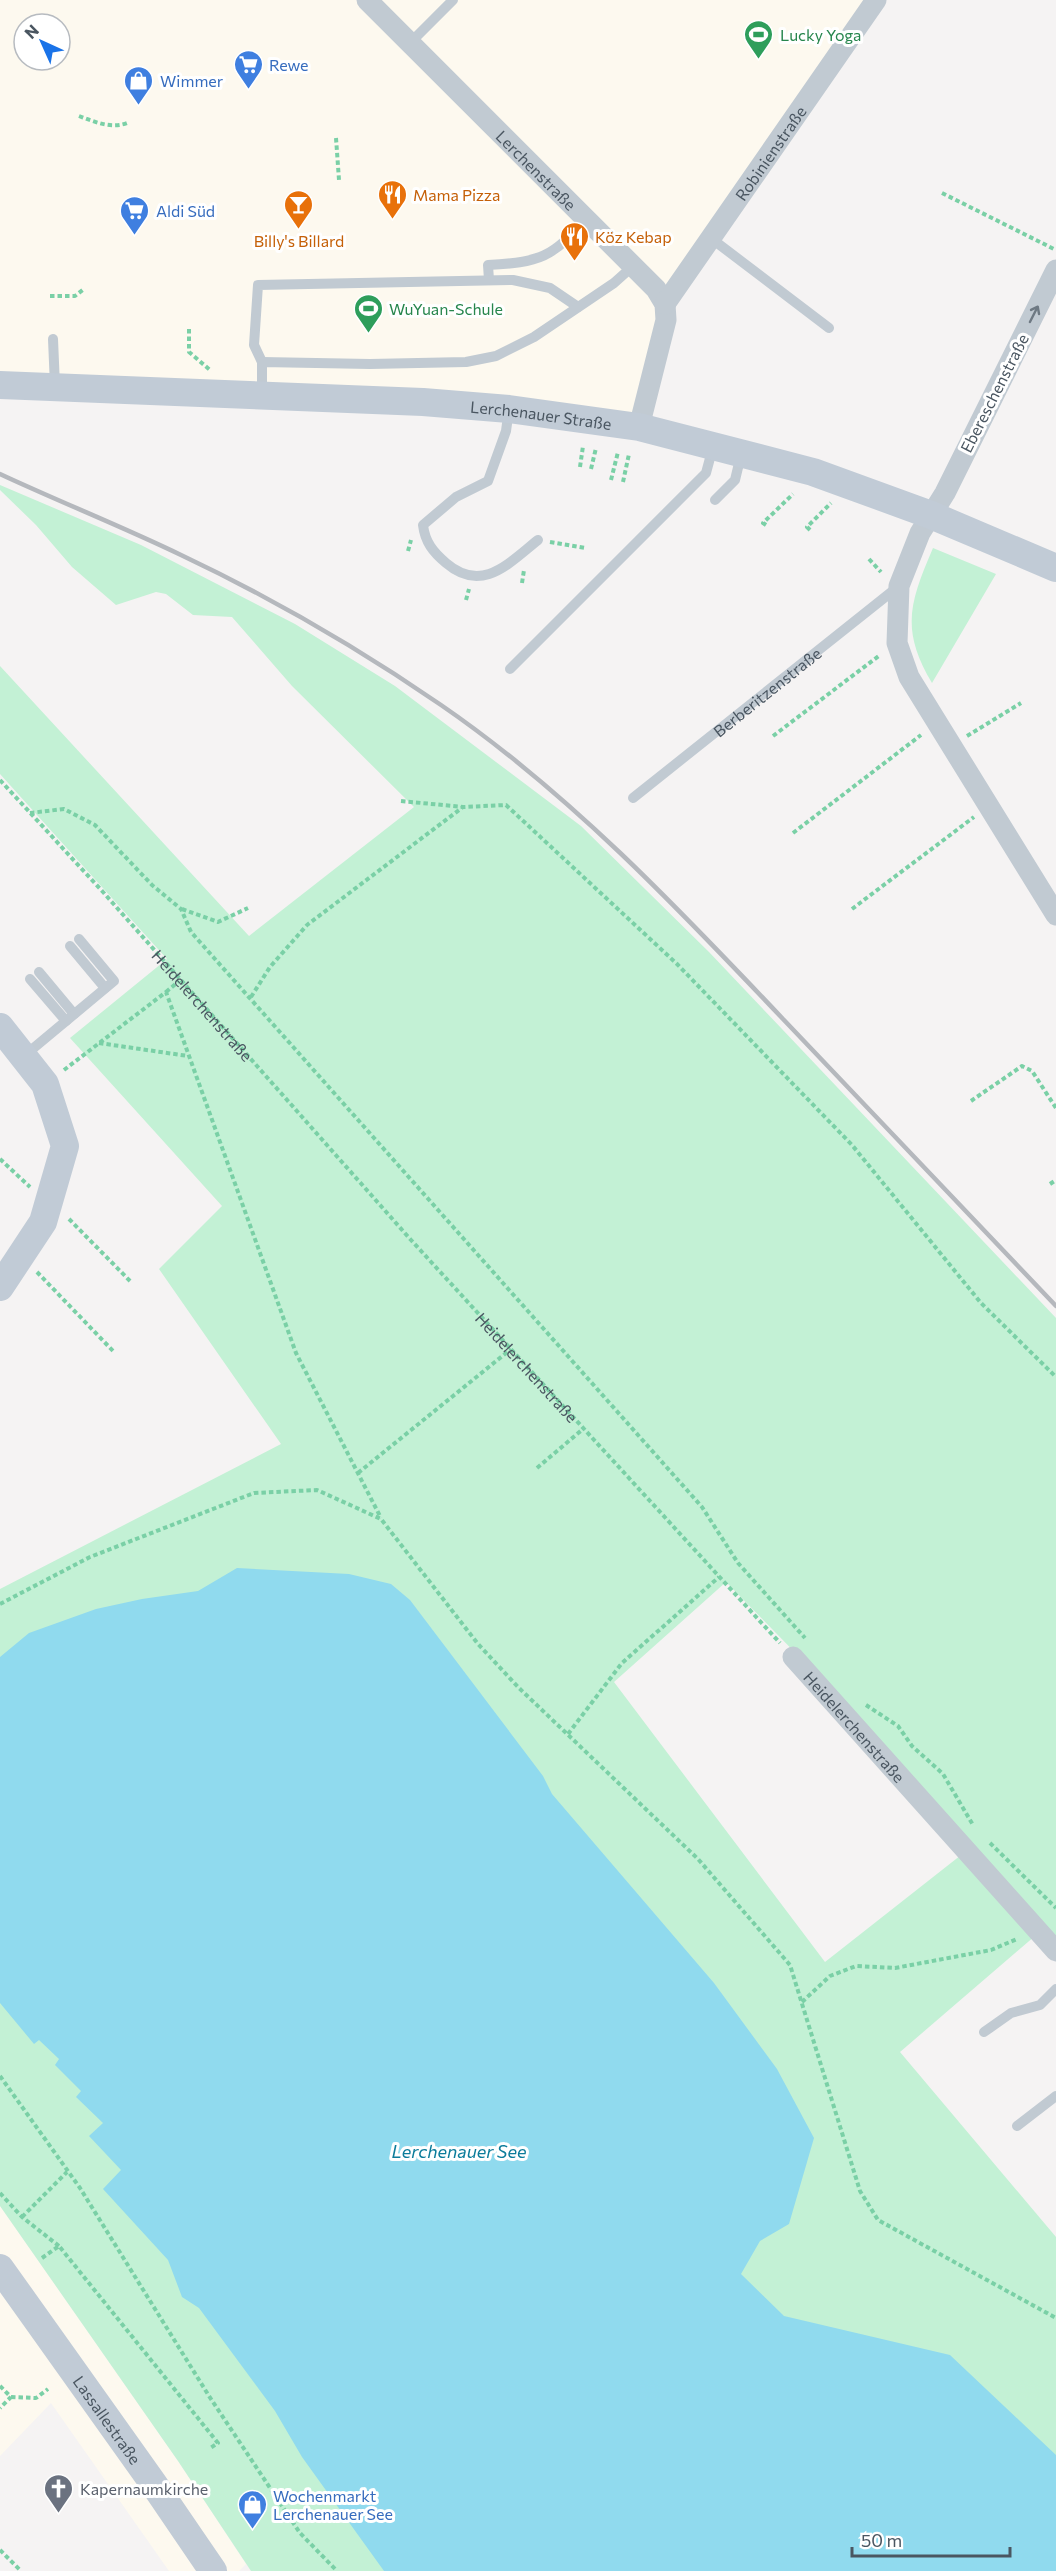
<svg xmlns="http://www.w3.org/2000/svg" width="1056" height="2571" font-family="Commissioner,sans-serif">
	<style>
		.commercial { fill: #fdf9ef; fill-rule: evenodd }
		.green { fill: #c3f1d5; fill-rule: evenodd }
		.water { fill: #90daee }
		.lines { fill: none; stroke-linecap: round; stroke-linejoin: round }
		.path { stroke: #7ad0a6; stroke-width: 4; stroke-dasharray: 4.5 3; stroke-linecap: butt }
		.lane { stroke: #c1cad2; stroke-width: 10 }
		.street { stroke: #c1cad2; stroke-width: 21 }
		.secondary { stroke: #c1cbd6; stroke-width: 28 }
		.rail { stroke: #b5b8bd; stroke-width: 4.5 }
		.oneway { stroke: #6e7983 }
		.labels { text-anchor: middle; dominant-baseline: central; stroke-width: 6; stroke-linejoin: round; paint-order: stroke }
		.leisure-label { font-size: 16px; fill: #27864d; stroke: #fff; text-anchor: start }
		.shop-label { font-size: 16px; fill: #366cbe; stroke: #fff; text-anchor: start }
		.street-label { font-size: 16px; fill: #4a5661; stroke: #fff }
		.food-label { font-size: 16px; fill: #c56008; stroke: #fff; text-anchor: start }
		.worship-label { font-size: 16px; fill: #5b616d; stroke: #fff; text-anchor: start }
		.water-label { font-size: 18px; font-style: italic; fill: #0c7c9b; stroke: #fff }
	</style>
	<rect width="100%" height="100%" fill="#f5f3f3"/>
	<path class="commercial" d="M 0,0 L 875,0 L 670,296 L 636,429 L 0,381 ZM 24,24 L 60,24 L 60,60 L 24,60 Z
		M 0,2206 L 178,2461 L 246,2564 L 239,2571 L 169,2571 L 51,2403 L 0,2456 Z"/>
	<path class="green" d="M 0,485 L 141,545 L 295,624 L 395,686 L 581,826 L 709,952 L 1056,1318 L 1056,1945 L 1042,1930 L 900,2052 L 1056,2237 L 1056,2571 L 251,2571 L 178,2461 L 0,2206 L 0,1589 L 281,1444 L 159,1269 L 222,1206 L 70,1038 L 167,959 L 0,774 L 0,666 L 249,936 L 414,807 L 292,686 L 232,617 L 193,615 L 166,594 L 156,592 L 116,605 L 72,567 L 36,525 L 0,490 ZM 726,1582 L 817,1675 L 970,1848 L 825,1962 L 614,1682 Z
		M 933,548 L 996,574 L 932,683 C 900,629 910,602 933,548 Z"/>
	<path class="water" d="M 237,1568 L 349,1574 L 391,1584 L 410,1600 L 543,1776 L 552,1794 L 714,1983 L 777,2069 L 814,2138 L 789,2224 L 760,2241 L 741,2274 L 784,2316 L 950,2355 L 1056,2455 L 1056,2571 L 384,2571 L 302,2457 L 275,2411 L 199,2308 L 182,2297 L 168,2260 L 103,2189 L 121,2170 L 89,2136 L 103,2123 L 76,2097 L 81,2091 L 55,2065 L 59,2059 L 39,2040 L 34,2044 L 0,2003 L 0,1657 L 29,1633 L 96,1609 L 142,1599 L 198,1591 Z"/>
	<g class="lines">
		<g class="path">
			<path d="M 79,116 C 95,122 111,129 127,123"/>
			<path d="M 336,138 L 339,180"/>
			<path d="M 942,193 L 1054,249"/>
			<path d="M 50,296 L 75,296 L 84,289"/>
			<path d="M 189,329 L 189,352 L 210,370"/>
			<path d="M 580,467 L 583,446"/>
			<path d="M 591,469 L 596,448"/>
			<path d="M 611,480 L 618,452"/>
			<path d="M 623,482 L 629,454"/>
			<path d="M 766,525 L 763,523 L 793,494"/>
			<path d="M 810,530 L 807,527 L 831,503"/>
			<path d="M 550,542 L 586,548"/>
			<path d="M 408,551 L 411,540"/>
			<path d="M 869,559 L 881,572"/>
			<path d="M 522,583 L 524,570"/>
			<path d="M 466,600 L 469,589"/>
			<path d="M 773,736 L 880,655"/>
			<path d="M 967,736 L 1021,703"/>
			<path id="s1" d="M 0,780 L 103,892 L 411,1240 L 780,1643"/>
			<path d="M 401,801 L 463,807"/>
			<path d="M 30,813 L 64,809 L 95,825 L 152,885 L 181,909 L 191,932 L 702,1507 L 738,1563 L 805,1638"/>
			<path d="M 793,833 L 921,735"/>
			<path d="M 182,909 L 218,922 L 248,908"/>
			<path d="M 852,909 L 974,817"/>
			<path d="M 166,992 L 179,981"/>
			<path d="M 251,997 L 270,967 L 307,925 L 463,807 L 506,805 L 677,964 L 852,1145 L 981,1303 L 1056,1377"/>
			<path d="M 99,1043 L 188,1056"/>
			<path d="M 64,1070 L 166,992 L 296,1353 L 381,1518"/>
			<path d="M 971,1101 L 1022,1066 L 1032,1071 L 1056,1108"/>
			<path d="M 0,1159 L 30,1187"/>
			<path d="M 1050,1184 L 1056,1180"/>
			<path d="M 69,1219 L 132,1283"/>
			<path d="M 37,1272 L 114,1352"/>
			<path d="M 537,1468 L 583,1429"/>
			<path d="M 358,1473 L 511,1349"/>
			<path d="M 0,1604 L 90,1557 L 254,1493 L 317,1490 L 381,1519 L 478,1644 L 519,1688 L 698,1859 L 790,1965 L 860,2191 L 878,2220 L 1056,2318"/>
			<path d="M 866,1705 L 898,1726 L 912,1746 L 943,1774 L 973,1825"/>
			<path d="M 568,1734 L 622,1663 L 719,1577"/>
			<path d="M 990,1843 L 1056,1908"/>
			<path d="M 802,2002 L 830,1976 L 856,1966 L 895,1968 L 991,1950 L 1017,1939"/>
			<path d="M 0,2076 L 80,2188 L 209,2396 L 300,2533 L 337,2571"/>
			<path d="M 0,2193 L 22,2217 L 59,2246"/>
			<path d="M 22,2217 L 67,2172"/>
			<path d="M 42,2258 L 59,2246 L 218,2443 L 209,2449"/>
			<path d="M 0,2386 L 11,2397 L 0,2408"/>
			<path d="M 11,2397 L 36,2398 L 48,2389"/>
			<path d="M 0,2550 L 21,2571"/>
		</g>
		<g class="lane">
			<path d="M 410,43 L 453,0"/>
			<path d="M 712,239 L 829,328"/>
			<path d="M 489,280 L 488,265 C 537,263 556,257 585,218"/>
			<path d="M 53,339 L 55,386"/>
			<path d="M 262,362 L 254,345 L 258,285 L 513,280 L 550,288 L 578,307"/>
			<path d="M 262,394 L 262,362 L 370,364 L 466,362 L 496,356 L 534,337 L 614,283 L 633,266"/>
			<path d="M 509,409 L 506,431 L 488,481 L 456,497 L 423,525 C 425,542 433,552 446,563 C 482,594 509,563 538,540"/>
			<path d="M 715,500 L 735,480 L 741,455"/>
			<path d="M 510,669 L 706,473 L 713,447"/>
			<path id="s2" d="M 633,798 L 899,586"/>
			<path d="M 70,946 L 105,988"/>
			<path d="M 39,972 L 74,1014"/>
			<path d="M 30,979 L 66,1021"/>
			<path d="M 24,1056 L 114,981 L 79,939"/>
			<path d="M 984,2032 L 1011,2013 L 1040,2005 L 1056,1989"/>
			<path d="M 1017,2126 L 1056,2096"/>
		</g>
		<g class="street">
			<path id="s3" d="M 367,0 L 656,289 L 665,304 L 666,320 L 639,427"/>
			<path d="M 1056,270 L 945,493 L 920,533 L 899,586 L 897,643 L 909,677 L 1056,915"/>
			<path id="s4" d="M 665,304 L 876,0"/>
			<path id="s5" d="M 793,1657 L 1056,1951"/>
		</g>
		<g class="secondary">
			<path id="s6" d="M 0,385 L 423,402 L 509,409 L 639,427 L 813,472 L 931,515 L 1056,568"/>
			<path d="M 0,1027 L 45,1084 L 65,1146 L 43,1222 L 0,1287"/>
			<path id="s7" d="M 0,2268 L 153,2483 L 213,2571"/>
		</g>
		<path class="rail" d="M 0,474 C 60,502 121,526 181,555 C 272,598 358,648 441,705 C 569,793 677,907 783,1019 C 874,1115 965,1211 1056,1306"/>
	</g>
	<defs><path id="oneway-shaft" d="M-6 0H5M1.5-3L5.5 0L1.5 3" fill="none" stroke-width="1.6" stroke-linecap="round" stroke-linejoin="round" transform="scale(1.5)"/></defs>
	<use class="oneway" href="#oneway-shaft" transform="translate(1034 314) rotate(-63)"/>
	<defs>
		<symbol id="stadium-pin" viewBox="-11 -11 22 30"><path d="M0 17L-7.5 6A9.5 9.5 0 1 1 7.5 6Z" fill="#2e9e5b" stroke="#fff"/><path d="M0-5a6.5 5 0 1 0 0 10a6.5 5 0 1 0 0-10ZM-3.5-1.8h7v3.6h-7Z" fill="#fff"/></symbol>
		<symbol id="supermarket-pin" viewBox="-11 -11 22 30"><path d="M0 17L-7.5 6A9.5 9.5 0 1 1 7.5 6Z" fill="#3f7fe0" stroke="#fff"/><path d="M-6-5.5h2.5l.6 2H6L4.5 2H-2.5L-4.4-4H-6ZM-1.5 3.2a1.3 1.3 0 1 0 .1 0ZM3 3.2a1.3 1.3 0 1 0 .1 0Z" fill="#fff"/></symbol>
		<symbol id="shop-pin" viewBox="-11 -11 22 30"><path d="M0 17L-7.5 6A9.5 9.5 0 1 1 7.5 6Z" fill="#3f7fe0" stroke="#fff"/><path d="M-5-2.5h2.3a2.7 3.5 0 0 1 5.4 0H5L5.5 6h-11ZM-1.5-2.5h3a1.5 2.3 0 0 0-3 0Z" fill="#fff"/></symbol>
		<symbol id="restaurant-pin" viewBox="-11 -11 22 30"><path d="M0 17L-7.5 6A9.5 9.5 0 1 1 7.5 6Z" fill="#e8710a" stroke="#fff"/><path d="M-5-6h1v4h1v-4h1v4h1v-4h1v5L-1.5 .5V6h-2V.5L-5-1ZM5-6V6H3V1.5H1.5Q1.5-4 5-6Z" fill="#fff"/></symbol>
		<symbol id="bar-pin" viewBox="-11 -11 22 30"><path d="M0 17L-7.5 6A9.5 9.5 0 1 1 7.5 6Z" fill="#e8710a" stroke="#fff"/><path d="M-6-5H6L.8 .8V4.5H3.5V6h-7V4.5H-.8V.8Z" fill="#fff"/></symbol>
		<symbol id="church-pin" viewBox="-11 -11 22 30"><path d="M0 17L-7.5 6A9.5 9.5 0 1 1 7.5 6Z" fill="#6b7280" stroke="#fff"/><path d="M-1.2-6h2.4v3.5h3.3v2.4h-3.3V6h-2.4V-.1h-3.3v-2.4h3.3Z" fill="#fff"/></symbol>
	</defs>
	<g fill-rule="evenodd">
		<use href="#stadium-pin" x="742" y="18" width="33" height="45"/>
		<use href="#supermarket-pin" x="232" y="48" width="33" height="45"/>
		<use href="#shop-pin" x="122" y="64" width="33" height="45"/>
		<use href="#restaurant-pin" x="376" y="178" width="33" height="45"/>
		<use href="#bar-pin" x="282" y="188" width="33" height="45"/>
		<use href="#supermarket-pin" x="118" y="194" width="33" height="45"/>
		<use href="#restaurant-pin" x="558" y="220" width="33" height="45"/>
		<use href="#stadium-pin" x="352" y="292" width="33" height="45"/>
		<use href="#church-pin" x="42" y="2472" width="33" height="45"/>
		<use href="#shop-pin" x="236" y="2488" width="33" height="45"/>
	</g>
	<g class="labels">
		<g class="leisure-label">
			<text x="780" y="34">Lucky Yoga</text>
			<text x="389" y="308">WuYuan-Schule</text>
		</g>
		<g class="shop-label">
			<text x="269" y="64">Rewe</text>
			<text x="160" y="80">Wimmer</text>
			<text x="156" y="210">Aldi Süd</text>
			<text x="273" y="2495">Wochenmarkt<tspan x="273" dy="18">Lerchenauer See</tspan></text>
		</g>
		<g class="street-label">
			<text stroke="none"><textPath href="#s4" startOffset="184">Robinienstraße</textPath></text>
			<text stroke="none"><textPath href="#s3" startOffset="240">Lerchenstraße</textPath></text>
			<text transform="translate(994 393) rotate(-63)">Ebereschenstraße</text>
			<text stroke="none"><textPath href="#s6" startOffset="542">Lerchenauer Straße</textPath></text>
			<text stroke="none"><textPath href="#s2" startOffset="171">Berberitzenstraße</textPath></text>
			<text stroke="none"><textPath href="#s1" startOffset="303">Heidelerchenstraße</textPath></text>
			<text stroke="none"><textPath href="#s1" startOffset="789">Heidelerchenstraße</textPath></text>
			<text stroke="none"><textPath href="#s5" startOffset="93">Heidelerchenstraße</textPath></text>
			<text stroke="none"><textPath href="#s7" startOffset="186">Lassallestraße</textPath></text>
		</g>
		<g class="food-label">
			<text x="413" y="194">Mama Pizza</text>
			<text x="595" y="236">Köz Kebap</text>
			<text x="299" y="240" text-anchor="middle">Billy's Billard</text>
		</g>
		<g class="worship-label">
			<text x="80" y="2488">Kapernaumkirche</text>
		</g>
		<g class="water-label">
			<text x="459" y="2151">Lerchenauer See</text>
		</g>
	</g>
	<g transform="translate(42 42) rotate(315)"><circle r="28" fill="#ffffff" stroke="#b7bbc0" stroke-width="1.5"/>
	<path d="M0-4.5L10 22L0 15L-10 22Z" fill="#1a73e8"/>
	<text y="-9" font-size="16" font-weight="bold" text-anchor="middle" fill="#4a5661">N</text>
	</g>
	<path d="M852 2547v9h158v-9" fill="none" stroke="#4a5661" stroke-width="3"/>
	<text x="861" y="2547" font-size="18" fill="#4a5661" stroke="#ffffff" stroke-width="4.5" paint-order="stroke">50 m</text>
</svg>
